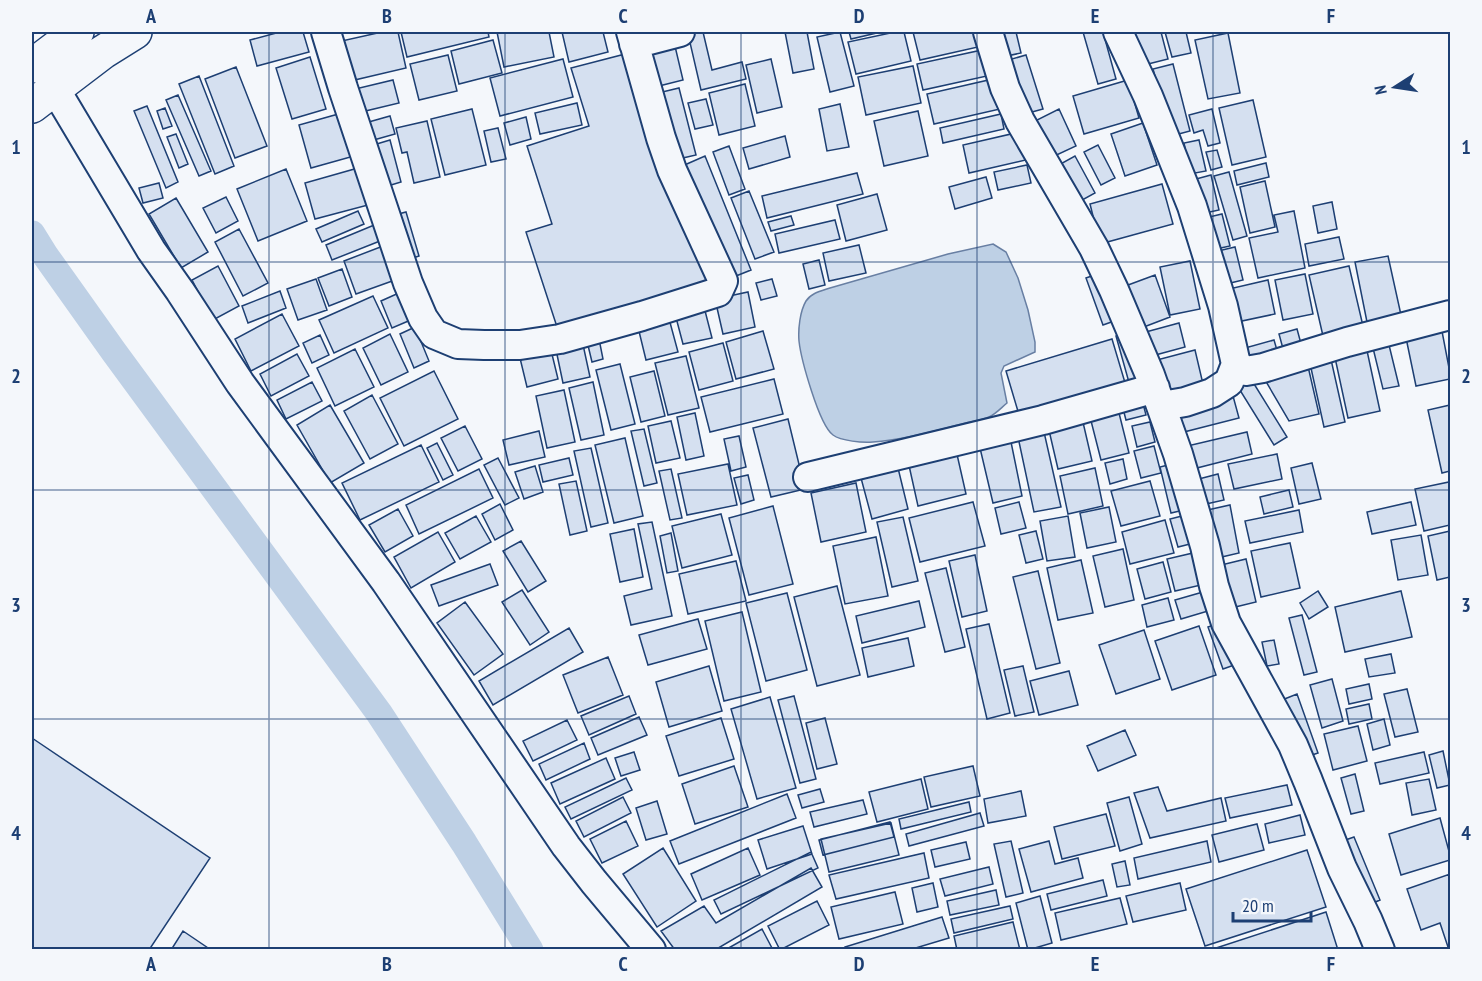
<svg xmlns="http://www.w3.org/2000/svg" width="1482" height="981" font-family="'PT Sans Narrow',sans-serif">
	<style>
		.water { fill: #bed0e5; stroke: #687fa3; stroke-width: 1.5 }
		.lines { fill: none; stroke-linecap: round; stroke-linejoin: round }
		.canal { stroke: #bed0e5; stroke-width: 27 }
		.building { fill: #d5e0f0; stroke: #1d3f73; stroke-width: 1.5 }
		.minor-casing { stroke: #1d3f73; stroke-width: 32 }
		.highway-casing { stroke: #1d3f73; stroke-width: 36 }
		.minor { stroke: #f4f7fb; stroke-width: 28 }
		.highway { stroke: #f4f7fb; stroke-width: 33 }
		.grid { fill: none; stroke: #1d3f73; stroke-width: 1.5; stroke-opacity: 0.55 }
		.neatline { fill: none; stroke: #1d3f73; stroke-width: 2 }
		.grid-label { font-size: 20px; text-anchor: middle; font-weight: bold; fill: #1d3f73 }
	</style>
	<rect width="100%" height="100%" fill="#f4f7fb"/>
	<path class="water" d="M 993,244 L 1006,252 L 1018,278 L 1028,310 L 1035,342 L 1035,352 L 1004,366 L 1001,373 L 1007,403 C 1001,408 996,414 989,417 C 979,421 968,422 958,425 C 930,432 901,440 873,442 C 863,443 841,441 833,435 C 819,425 801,359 799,341 C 798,329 800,311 806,301 C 811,293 821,291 830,288 L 948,254 Z"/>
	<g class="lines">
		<path class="canal" d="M 32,234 L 45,255 L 114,352 L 379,713 L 464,843 L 530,950"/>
	</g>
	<path class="building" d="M 280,32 L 303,32 L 309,52 L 257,66 L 250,40 Z
		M 382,32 L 398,32 L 406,68 L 346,82 L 337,42 Z
		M 401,32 L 488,32 L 489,37 L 407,57 Z
		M 497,32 L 549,32 L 554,57 L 504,67 Z
		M 562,32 L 603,32 L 608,52 L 569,62 Z
		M 703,32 L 712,70 L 742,62 L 746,79 L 701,90 L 688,34 Z
		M 785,32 L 807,32 L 814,69 L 793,73 Z
		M 840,32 L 854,86 L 830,92 L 817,37 Z
		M 849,32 L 881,32 L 851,39 Z
		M 895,32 L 904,32 L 911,61 L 856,74 L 848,42 Z
		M 913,32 L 975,32 L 978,47 L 920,60 Z
		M 995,32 L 1016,32 L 1021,53 L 1002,57 Z
		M 1083,32 L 1103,32 L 1116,79 L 1098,84 Z
		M 1131,32 L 1161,32 L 1168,59 L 1140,66 Z
		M 1165,32 L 1186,32 L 1191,53 L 1172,57 Z
		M 1228,33 L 1240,93 L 1208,99 L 1195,40 Z
		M 493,40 L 502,73 L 459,84 L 451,51 Z
		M 674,42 L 683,80 L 651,88 L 643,50 Z
		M 982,50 L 987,76 L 923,90 L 917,64 Z
		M 633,52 L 713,287 L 559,333 L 526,232 L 552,224 L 527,146 L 589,126 L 571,68 Z
		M 448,55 L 457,91 L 419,100 L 410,64 Z
		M 1026,55 L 1043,109 L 1021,115 L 1005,61 Z
		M 310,57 L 326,109 L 292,119 L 276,68 Z
		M 563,59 L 573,97 L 500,116 L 490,78 Z
		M 771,59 L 782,107 L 757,113 L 746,65 Z
		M 1173,64 L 1190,131 L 1171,136 L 1153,69 Z
		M 913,66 L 921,103 L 866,115 L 858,77 Z
		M 236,67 L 267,146 L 235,158 L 205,79 Z
		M 199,76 L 234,166 L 215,174 L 179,84 Z
		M 993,79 L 1000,109 L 934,124 L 927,94 Z
		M 393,80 L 399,103 L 357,113 L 351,90 Z
		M 1128,80 L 1139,118 L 1084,134 L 1073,96 Z
		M 745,84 L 755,126 L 719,135 L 709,93 Z
		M 679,88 L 696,155 L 674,160 L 658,93 Z
		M 178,95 L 211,171 L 199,176 L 166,100 Z
		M 706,99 L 713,125 L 695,129 L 688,103 Z
		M 1253,100 L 1266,157 L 1232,165 L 1219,108 Z
		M 577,103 L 582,125 L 540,134 L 535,113 Z
		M 840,104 L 849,147 L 827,151 L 819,109 Z
		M 147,106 L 178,182 L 166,188 L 134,111 Z
		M 165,108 L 172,126 L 163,129 L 157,111 Z
		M 472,109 L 486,165 L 445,175 L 431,119 Z
		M 1059,109 L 1076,146 L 1048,159 L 1031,123 Z
		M 1212,109 L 1220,143 L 1208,146 L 1203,130 L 1194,133 L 1189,115 Z
		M 918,111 L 928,156 L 884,166 L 874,121 Z
		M 342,113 L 354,156 L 311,168 L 299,125 Z
		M 1001,114 L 1004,129 L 943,143 L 940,128 Z
		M 390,116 L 395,134 L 363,143 L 358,125 Z
		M 526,117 L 531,139 L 510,145 L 504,123 Z
		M 427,121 L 440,177 L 414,183 L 407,152 L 402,153 L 396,128 Z
		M 1143,123 L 1157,165 L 1125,176 L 1111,134 Z
		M 498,128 L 506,159 L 491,162 L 484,131 Z
		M 1024,131 L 1030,159 L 969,173 L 963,145 Z
		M 176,134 L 188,164 L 179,168 L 167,137 Z
		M 785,136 L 790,157 L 749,169 L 743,148 Z
		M 390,140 L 401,182 L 381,188 L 370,146 Z
		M 1199,140 L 1206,171 L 1190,174 L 1184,143 Z
		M 1098,145 L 1115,178 L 1101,185 L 1084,152 Z
		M 729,146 L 745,189 L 729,195 L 713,152 Z
		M 1217,150 L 1222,167 L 1211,170 L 1206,152 Z
		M 705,156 L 751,270 L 726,280 L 680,167 Z
		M 1075,156 L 1095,193 L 1075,204 L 1055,167 Z
		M 1266,163 L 1269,177 L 1237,185 L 1234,171 Z
		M 1027,165 L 1031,183 L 998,190 L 994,172 Z
		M 358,168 L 368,205 L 315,219 L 305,183 Z
		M 286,169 L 307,221 L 258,241 L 237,189 Z
		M 1229,172 L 1247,236 L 1233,240 L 1214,176 Z
		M 857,173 L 863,194 L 767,218 L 762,196 Z
		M 1211,175 L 1219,210 L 1205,213 L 1196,179 Z
		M 986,177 L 992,198 L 955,209 L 949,187 Z
		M 1265,181 L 1275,227 L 1250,233 L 1240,187 Z
		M 159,183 L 163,198 L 143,203 L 139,188 Z
		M 1162,184 L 1173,224 L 1100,244 L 1090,204 Z
		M 749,191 L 774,252 L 755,259 L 731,198 Z
		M 877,194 L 887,230 L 846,241 L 837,205 Z
		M 226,197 L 238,221 L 216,233 L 203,208 Z
		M 176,198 L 208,252 L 181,268 L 149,214 Z
		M 1332,202 L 1337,229 L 1318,233 L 1313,206 Z
		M 358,211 L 364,224 L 322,242 L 316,229 Z
		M 1294,211 L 1305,268 L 1258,278 L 1249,238 L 1278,232 L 1274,215 Z
		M 406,212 L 419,256 L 404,261 L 391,216 Z
		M 1222,214 L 1230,246 L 1216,249 L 1209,217 Z
		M 791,216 L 794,225 L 771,231 L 768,222 Z
		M 835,220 L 840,239 L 779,253 L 775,234 Z
		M 379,223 L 385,239 L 332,260 L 326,245 Z
		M 239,229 L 268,283 L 243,296 L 215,242 Z
		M 1339,237 L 1344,259 L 1309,266 L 1305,244 Z
		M 859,245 L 866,273 L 829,281 L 823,253 Z
		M 383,246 L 395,280 L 356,294 L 344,261 Z
		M 1235,247 L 1243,280 L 1226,284 L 1218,251 Z
		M 1388,256 L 1401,315 L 1367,322 L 1355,262 Z
		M 819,260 L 825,285 L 809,289 L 803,264 Z
		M 1190,261 L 1200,309 L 1170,315 L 1160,267 Z
		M 218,266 L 239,306 L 213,320 L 192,280 Z
		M 1349,266 L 1363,326 L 1323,336 L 1309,275 Z
		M 342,269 L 352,297 L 329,306 L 318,278 Z
		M 1100,273 L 1117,320 L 1103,325 L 1086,278 Z
		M 1305,274 L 1313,314 L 1283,320 L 1275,280 Z
		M 1155,275 L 1170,317 L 1136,330 L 1120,288 Z
		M 316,279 L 327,310 L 298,320 L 287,289 Z
		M 772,279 L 777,296 L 761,300 L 756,283 Z
		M 1268,280 L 1275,314 L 1237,322 L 1229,289 Z
		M 280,291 L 286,308 L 248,323 L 242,306 Z
		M 401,292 L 413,319 L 392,328 L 381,301 Z
		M 748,292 L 755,327 L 723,334 L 715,299 Z
		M 373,296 L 388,328 L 334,353 L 319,320 Z
		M 703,303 L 712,338 L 683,344 L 674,310 Z
		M 282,314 L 299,346 L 251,371 L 235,339 Z
		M 668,315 L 678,352 L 646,360 L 637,323 Z
		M 1179,323 L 1185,347 L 1148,357 L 1142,333 Z
		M 1441,326 L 1450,373 L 1450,379 L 1416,386 L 1405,333 Z
		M 415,327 L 429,361 L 414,368 L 400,334 Z
		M 1297,329 L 1303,351 L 1285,356 L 1279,334 Z
		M 763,331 L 774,369 L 736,379 L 726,342 Z
		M 1129,332 L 1143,382 L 1130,386 L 1116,336 Z
		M 390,334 L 408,372 L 381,385 L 363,348 Z
		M 598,334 L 603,359 L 592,362 L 586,337 Z
		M 320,335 L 329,355 L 312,363 L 303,343 Z
		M 1112,339 L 1126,386 L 1020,418 L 1006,371 Z
		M 582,340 L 590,377 L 563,383 L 555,345 Z
		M 1274,340 L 1279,357 L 1249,365 L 1245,348 Z
		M 723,343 L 733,381 L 699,390 L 689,352 Z
		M 1389,345 L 1399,386 L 1383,389 L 1373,348 Z
		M 550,346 L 558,379 L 527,387 L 519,354 Z
		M 1366,346 L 1380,411 L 1348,418 L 1334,353 Z
		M 355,349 L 374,387 L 335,406 L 317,368 Z
		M 1195,350 L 1203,384 L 1161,395 L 1153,361 Z
		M 297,354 L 309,376 L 271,396 L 260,374 Z
		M 1330,355 L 1345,422 L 1324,427 L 1309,359 Z
		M 686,356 L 699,408 L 668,415 L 655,363 Z
		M 1307,362 L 1319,414 L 1289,421 L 1261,373 Z
		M 620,364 L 635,424 L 611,430 L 596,370 Z
		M 434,371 L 458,419 L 404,446 L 380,398 Z
		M 654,371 L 665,416 L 641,422 L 630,377 Z
		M 774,379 L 783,414 L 710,432 L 701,397 Z
		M 1251,379 L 1287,437 L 1274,445 L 1238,387 Z
		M 312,382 L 322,401 L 286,419 L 277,400 Z
		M 593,382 L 604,435 L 581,440 L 569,388 Z
		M 564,390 L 575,442 L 547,448 L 536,396 Z
		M 372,395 L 398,444 L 370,459 L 344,411 Z
		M 1141,396 L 1146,415 L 1126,420 L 1121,401 Z
		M 1233,396 L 1239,418 L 1176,434 L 1170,412 Z
		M 330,405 L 364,463 L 330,483 L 297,425 Z
		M 1117,405 L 1129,453 L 1101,460 L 1089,413 Z
		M 1450,405 L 1450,471 L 1442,473 L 1428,410 Z
		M 695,413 L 704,456 L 686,460 L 677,417 Z
		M 1082,418 L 1092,461 L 1058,469 L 1048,426 Z
		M 788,419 L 805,489 L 771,497 L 753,428 Z
		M 671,421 L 680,458 L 656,463 L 648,426 Z
		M 1150,422 L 1155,442 L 1137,447 L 1132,426 Z
		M 465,426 L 482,459 L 458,471 L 441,438 Z
		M 644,429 L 657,483 L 644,486 L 631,431 Z
		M 539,431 L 545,457 L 509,465 L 503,440 Z
		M 1044,432 L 1061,507 L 1034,512 L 1018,437 Z
		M 1247,432 L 1252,454 L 1189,470 L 1183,447 Z
		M 739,436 L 746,467 L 731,471 L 724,439 Z
		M 625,438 L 643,516 L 614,523 L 595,445 Z
		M 1011,442 L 1022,496 L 993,503 L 980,448 Z
		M 437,443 L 453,475 L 443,480 L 427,448 Z
		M 421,445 L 439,482 L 360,520 L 342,483 Z
		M 1154,446 L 1161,473 L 1141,478 L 1134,451 Z
		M 591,448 L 608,523 L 591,527 L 574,451 Z
		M 956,450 L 966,494 L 918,506 L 908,461 Z
		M 1277,454 L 1282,479 L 1234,489 L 1228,464 Z
		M 498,458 L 519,498 L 505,505 L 484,465 Z
		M 569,458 L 573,475 L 543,482 L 539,465 Z
		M 1123,459 L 1127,479 L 1110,484 L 1105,463 Z
		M 1176,463 L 1188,509 L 1171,513 L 1160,467 Z
		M 1312,463 L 1321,499 L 1299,504 L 1291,468 Z
		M 728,464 L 737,505 L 687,515 L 678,474 Z
		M 535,466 L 543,492 L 524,499 L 515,472 Z
		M 898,468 L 908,509 L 872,519 L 861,478 Z
		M 1095,468 L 1103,506 L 1068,514 L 1060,476 Z
		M 479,469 L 493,498 L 419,534 L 406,505 Z
		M 671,469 L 682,518 L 670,520 L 659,471 Z
		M 1218,474 L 1224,500 L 1197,506 L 1191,481 Z
		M 748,475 L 754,500 L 741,504 L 734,478 Z
		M 576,481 L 587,531 L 570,535 L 559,484 Z
		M 1150,481 L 1160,516 L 1121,526 L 1111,491 Z
		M 1449,482 L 1450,489 L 1450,525 L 1424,531 L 1415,489 Z
		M 856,483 L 866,532 L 821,542 L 811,493 Z
		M 1289,490 L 1293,507 L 1264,514 L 1260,497 Z
		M 973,502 L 985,546 L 920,562 L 909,518 Z
		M 1019,502 L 1026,528 L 1001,534 L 995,508 Z
		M 1411,502 L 1416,525 L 1372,534 L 1367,512 Z
		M 500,504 L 513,530 L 495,540 L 482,514 Z
		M 1230,505 L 1239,553 L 1213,559 L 1203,511 Z
		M 773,506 L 793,584 L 749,595 L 729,518 Z
		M 1109,507 L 1116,542 L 1087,548 L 1080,513 Z
		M 398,509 L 413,536 L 385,552 L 369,525 Z
		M 1299,510 L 1303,532 L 1250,543 L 1245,521 Z
		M 721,514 L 732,555 L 682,568 L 672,526 Z
		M 1190,514 L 1198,542 L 1178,547 L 1170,519 Z
		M 476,516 L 491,542 L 460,559 L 445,533 Z
		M 1068,516 L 1075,557 L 1047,561 L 1040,521 Z
		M 903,517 L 918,581 L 892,587 L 877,522 Z
		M 1165,520 L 1174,553 L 1130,564 L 1122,532 Z
		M 652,522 L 672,616 L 631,625 L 624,596 L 652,589 L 638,524 Z
		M 634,529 L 643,577 L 620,582 L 610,534 Z
		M 1036,531 L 1043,559 L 1026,563 L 1019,535 Z
		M 1450,531 L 1450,577 L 1437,580 L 1428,536 Z
		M 438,532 L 455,562 L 411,588 L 394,557 Z
		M 671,533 L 678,571 L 667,573 L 660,536 Z
		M 1421,535 L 1428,575 L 1398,580 L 1391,540 Z
		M 876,537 L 888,596 L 845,604 L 833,546 Z
		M 521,541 L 546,581 L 528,592 L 503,551 Z
		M 1290,543 L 1300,588 L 1261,597 L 1251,551 Z
		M 1123,549 L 1134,600 L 1105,607 L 1093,556 Z
		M 1193,553 L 1201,585 L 1175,591 L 1167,559 Z
		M 975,555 L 987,611 L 962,617 L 949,561 Z
		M 1246,559 L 1256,602 L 1227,609 L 1217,566 Z
		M 1081,560 L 1093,613 L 1058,620 L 1047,568 Z
		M 736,561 L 746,601 L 688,614 L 679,574 Z
		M 1163,562 L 1171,592 L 1145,599 L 1137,569 Z
		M 490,564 L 498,585 L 439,606 L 431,585 Z
		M 946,568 L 965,647 L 945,652 L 925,573 Z
		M 1038,571 L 1060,663 L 1036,669 L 1013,577 Z
		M 837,586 L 860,675 L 817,686 L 794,597 Z
		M 522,590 L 549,632 L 530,645 L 502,602 Z
		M 1318,591 L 1328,607 L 1309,619 L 1300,603 Z
		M 1401,591 L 1412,637 L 1345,652 L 1335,607 Z
		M 1203,592 L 1208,611 L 1181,619 L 1175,600 Z
		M 787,593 L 807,670 L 766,681 L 746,603 Z
		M 1168,598 L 1174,620 L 1147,627 L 1142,605 Z
		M 919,601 L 925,627 L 862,643 L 856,616 Z
		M 465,602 L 503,654 L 474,675 L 437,623 Z
		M 742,612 L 761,692 L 724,701 L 705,621 Z
		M 1302,615 L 1317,672 L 1304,675 L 1289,618 Z
		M 698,619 L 707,649 L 648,665 L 639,635 Z
		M 1223,622 L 1237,664 L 1223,669 L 1208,627 Z
		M 989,624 L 1010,713 L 987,719 L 966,629 Z
		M 1199,626 L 1216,675 L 1172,690 L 1155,641 Z
		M 569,628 L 583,652 L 493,705 L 479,681 Z
		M 1144,630 L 1160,679 L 1116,694 L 1099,645 Z
		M 908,638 L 914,666 L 868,677 L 862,648 Z
		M 1274,640 L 1279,664 L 1267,666 L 1262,642 Z
		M 1391,654 L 1395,673 L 1369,677 L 1365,659 Z
		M 608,657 L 623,695 L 578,713 L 563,675 Z
		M 709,666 L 722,711 L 669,727 L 656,682 Z
		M 1023,666 L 1034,712 L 1015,716 L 1004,670 Z
		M 1069,671 L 1078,705 L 1039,715 L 1030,681 Z
		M 1332,679 L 1343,721 L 1322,728 L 1310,685 Z
		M 1369,684 L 1372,699 L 1349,704 L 1346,689 Z
		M 1407,689 L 1418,732 L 1395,737 L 1384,694 Z
		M 1297,694 L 1318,753 L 1303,758 L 1282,700 Z
		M 629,696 L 636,714 L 589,735 L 581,716 Z
		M 794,696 L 816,779 L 800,783 L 778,700 Z
		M 770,697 L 796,788 L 757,799 L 731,709 Z
		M 1369,704 L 1372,719 L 1349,724 L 1346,709 Z
		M 639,717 L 647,735 L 598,755 L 591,738 Z
		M 721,718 L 734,759 L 679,776 L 666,736 Z
		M 825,718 L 837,764 L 817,769 L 806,723 Z
		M 1384,719 L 1390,745 L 1373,750 L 1367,724 Z
		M 567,720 L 577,740 L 533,761 L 523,741 Z
		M 1358,726 L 1367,761 L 1333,770 L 1324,734 Z
		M 1125,730 L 1136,755 L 1098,771 L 1087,746 Z
		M 32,738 L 210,858 L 149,950 L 32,950 Z
		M 584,743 L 590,759 L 546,780 L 539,764 Z
		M 1443,751 L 1450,785 L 1437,788 L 1429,755 Z
		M 634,752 L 640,770 L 621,776 L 615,758 Z
		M 1424,752 L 1429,773 L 1380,784 L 1375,763 Z
		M 606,758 L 615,779 L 560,804 L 551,783 Z
		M 734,766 L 748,807 L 695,824 L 682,784 Z
		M 973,766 L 980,796 L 931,807 L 924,777 Z
		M 1355,774 L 1364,811 L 1351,814 L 1341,778 Z
		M 626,778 L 632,790 L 571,819 L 565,807 Z
		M 921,779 L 928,809 L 877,822 L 869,792 Z
		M 1429,779 L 1436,810 L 1412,815 L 1406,783 Z
		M 1287,785 L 1292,805 L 1230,818 L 1225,798 Z
		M 1158,787 L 1167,811 L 1221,798 L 1226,821 L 1150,838 L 1134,793 Z
		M 820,789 L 824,802 L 802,808 L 798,795 Z
		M 1021,791 L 1026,816 L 988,823 L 984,799 Z
		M 787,794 L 796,818 L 679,864 L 670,841 Z
		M 623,797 L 631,813 L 584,837 L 576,821 Z
		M 1129,797 L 1142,844 L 1120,851 L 1107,803 Z
		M 863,800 L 867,814 L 814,827 L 810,812 Z
		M 657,801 L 667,834 L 646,840 L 636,808 Z
		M 969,802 L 971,812 L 901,829 L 899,819 Z
		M 980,813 L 984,826 L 909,846 L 906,834 Z
		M 1106,814 L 1115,846 L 1062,859 L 1054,827 Z
		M 1300,815 L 1305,835 L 1269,843 L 1265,824 Z
		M 1440,818 L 1450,855 L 1450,860 L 1401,875 L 1389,834 Z
		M 626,821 L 638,846 L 602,863 L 590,839 Z
		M 890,822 L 894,837 L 823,855 L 819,840 Z
		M 891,823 L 899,855 L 829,872 L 821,839 Z
		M 1257,824 L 1264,850 L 1219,862 L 1212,835 Z
		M 803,826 L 812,854 L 767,869 L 758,840 Z
		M 1354,837 L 1380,900 L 1364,907 L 1337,843 Z
		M 1011,841 L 1023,893 L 1006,897 L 994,844 Z
		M 1049,841 L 1055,864 L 1078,858 L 1083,878 L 1031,892 L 1019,849 Z
		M 1207,841 L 1211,862 L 1138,879 L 1134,858 Z
		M 966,842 L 970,859 L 935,867 L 931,850 Z
		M 663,848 L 696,901 L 657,927 L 623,874 Z
		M 748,848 L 760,875 L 702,900 L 691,874 Z
		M 1307,850 L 1326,907 L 1205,946 L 1186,889 Z
		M 811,852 L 818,868 L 721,914 L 714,900 Z
		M 924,853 L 929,878 L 836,899 L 829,875 Z
		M 1125,861 L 1130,885 L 1117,887 L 1112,864 Z
		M 989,867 L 993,884 L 945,896 L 940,879 Z
		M 811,868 L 822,887 L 715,950 L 675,950 L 661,931 L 704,906 L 716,923 Z
		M 1450,874 L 1450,950 L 1449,950 L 1440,923 L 1421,930 L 1407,889 Z
		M 1103,880 L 1107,896 L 1051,910 L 1047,894 Z
		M 933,883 L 938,907 L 917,912 L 912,888 Z
		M 1180,883 L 1186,910 L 1133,922 L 1126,896 Z
		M 996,890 L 999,905 L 950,915 L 947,901 Z
		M 895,892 L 903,924 L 839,939 L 831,907 Z
		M 1040,896 L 1052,943 L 1028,950 L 1016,903 Z
		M 1120,898 L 1127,924 L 1061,940 L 1055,913 Z
		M 817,901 L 829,925 L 780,950 L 768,926 Z
		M 1010,906 L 1013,919 L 954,933 L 951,919 Z
		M 1326,912 L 1338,950 L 1210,950 Z
		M 942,917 L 949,938 L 909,950 L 846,950 L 845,947 Z
		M 1013,922 L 1020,950 L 957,950 L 954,936 Z
		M 762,929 L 773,950 L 725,950 Z
		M 183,931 L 211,950 L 171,950 Z"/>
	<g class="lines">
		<defs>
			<path id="minor" d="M 326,32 L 343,88 L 408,283 L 423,318 L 434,334 L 458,344 L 484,345 L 520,345 L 560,339 L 642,316 L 718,292 L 723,281 L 672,170 L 661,138 L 631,32
				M 988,32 L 1005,88 L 1020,121 L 1094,248 L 1114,290 L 1150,375 L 1178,454 L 1205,546 L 1214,586 L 1226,623 L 1293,745 L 1308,781 L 1342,868 L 1368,921 L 1380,950
				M 1118,32 L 1148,96 L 1192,206 L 1223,306 L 1236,364 L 1229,382 L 1212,393 L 1185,402 L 1162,406
				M 634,44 L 680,32
				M 55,89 L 151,250 L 180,291 L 240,383 L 386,582 L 566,846 L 594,882 L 651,950
				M 1236,364 L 1246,371 L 1263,368 L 1347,342 L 1450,315
				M 808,477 L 1043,420 L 1155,388"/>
			<path id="highway" d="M 32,66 L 77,32
				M 32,106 L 103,52 L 135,32"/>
		</defs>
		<use href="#minor" class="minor-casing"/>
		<use href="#highway" class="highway-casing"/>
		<use href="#minor" class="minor"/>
		<use href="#highway" class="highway"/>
	</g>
	<path class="grid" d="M 269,32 L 269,950M 505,32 L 505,950M 741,32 L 741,950M 977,32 L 977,950M 1213,32 L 1213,950M 32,262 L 1450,262M 32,490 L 1450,490M 32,719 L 1450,719"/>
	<rect width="1482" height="981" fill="none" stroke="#f4f7fb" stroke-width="66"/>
	<g transform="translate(1395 87) rotate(258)" stroke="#f4f7fb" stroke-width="4.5" paint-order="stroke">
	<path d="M0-4.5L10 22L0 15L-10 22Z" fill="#1d3f73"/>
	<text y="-9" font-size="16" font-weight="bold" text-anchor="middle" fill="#1d3f73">N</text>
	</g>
	<path d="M1233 912v9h78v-9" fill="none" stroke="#1d3f73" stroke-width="3"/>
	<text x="1242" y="912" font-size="18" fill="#1d3f73" stroke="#f4f7fb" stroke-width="4.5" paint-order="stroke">20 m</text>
	<rect x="33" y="33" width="1416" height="915" class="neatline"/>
	<g class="grid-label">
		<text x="151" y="23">A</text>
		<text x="387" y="23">B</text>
		<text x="623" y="23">C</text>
		<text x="859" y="23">D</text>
		<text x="1095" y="23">E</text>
		<text x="1331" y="23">F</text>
		<text x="16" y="154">1</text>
		<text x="1466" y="154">1</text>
		<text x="16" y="383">2</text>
		<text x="1466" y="383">2</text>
		<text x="16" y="612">3</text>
		<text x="1466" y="612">3</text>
		<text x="16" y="840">4</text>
		<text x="1466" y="840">4</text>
		<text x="151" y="971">A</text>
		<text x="387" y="971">B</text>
		<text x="623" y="971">C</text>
		<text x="859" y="971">D</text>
		<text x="1095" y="971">E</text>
		<text x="1331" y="971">F</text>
	</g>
</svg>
